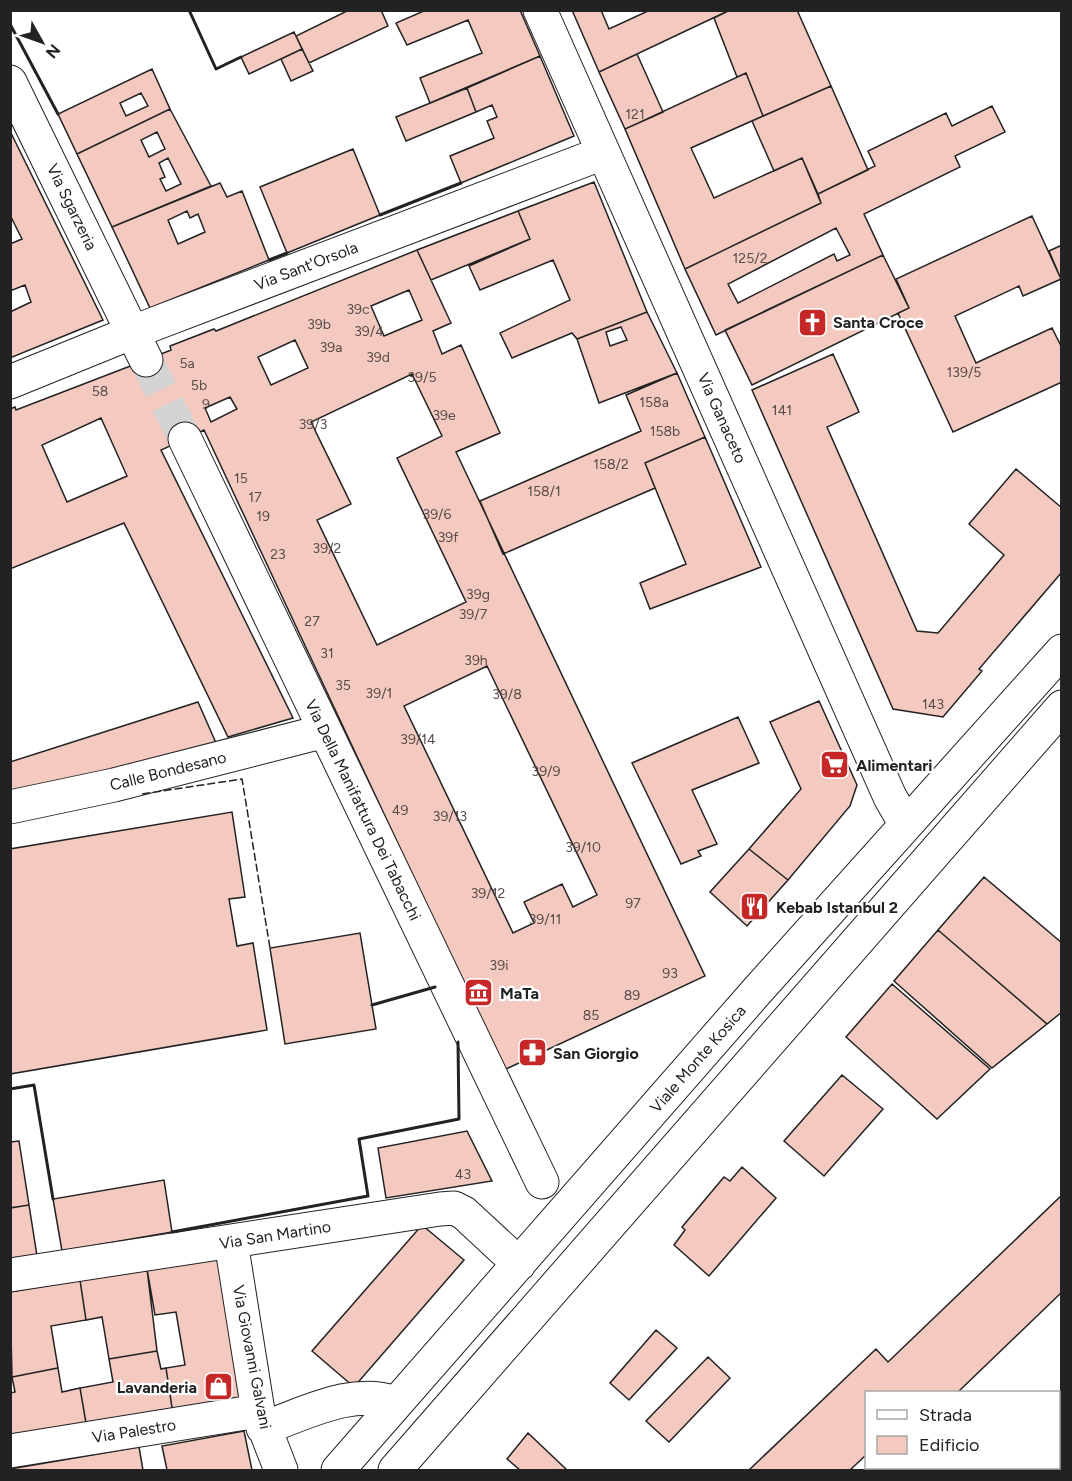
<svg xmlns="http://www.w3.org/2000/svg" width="1072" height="1481" font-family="Figtree,sans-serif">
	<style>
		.building { fill: #f3c9c0; stroke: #222; stroke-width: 1.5; fill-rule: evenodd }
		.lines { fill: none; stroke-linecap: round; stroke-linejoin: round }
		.minor-tunnel { stroke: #d3d3d3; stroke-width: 33; stroke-dasharray: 33 16; stroke-linecap: butt }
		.minor-casing { stroke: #222; stroke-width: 35 }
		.minor { stroke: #fff; stroke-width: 33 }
		.fence { stroke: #222; stroke-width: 1.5; stroke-dasharray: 8 3; stroke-linecap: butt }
		.wall { stroke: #222; stroke-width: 3 }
		.labels { text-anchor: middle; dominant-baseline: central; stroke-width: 4.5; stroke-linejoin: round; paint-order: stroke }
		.number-label { font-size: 14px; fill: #564c4a }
		.street-label { font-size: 16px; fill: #222; stroke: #fff }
		.poi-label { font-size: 16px; font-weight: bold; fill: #222; stroke: #fff; text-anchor: start }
	</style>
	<rect width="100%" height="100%" fill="#fff"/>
	<path class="building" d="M 349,10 L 381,10 L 388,26 L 309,63 L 296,36 Z
		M 426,10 L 520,10 L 540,56 L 430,103 L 420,78 L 482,53 L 468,20 L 407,45 L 396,23 Z
		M 572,10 L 601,10 L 609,29 L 650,10 L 730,10 L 599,72 Z
		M 730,10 L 797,10 L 831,86 L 763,116 L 746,73 L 737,77 L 714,18 Z
		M 294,32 L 302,49 L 249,74 L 241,57 Z
		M 302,49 L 313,71 L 291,81 L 281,59 Z
		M 637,54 L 663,112 L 625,129 L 599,72 Z
		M 540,56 L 574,136 L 461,183 L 450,156 L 494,138 L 487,121 L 497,117 L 492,105 L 476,112 L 467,88 Z
		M 152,69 L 170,109 L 77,154 L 58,114 ZM 141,93 L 148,106 L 126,116 L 120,103 Z
		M 746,73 L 763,116 L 691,148 L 714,198 L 802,158 L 821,203 L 685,269 L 625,129 Z
		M 831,86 L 868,170 L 818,194 L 802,158 L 774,171 L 752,121 Z
		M 467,88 L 476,112 L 406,141 L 396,117 Z
		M 992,106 L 1005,132 L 955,156 L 960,167 L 864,214 L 883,255 L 716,335 L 685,269 L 821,203 L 818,194 L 875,166 L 868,151 L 946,113 L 952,126 ZM 836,228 L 850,255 L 837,261 L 834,254 L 738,303 L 728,284 Z
		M 170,109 L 211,186 L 112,227 L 77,154 ZM 157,132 L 165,149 L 149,157 L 141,140 ZM 168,158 L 181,184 L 166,191 L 160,179 L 165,177 L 159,163 Z
		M 10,131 L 103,320 L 10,358 L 10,312 L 31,302 L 25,285 L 10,291 L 10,244 L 22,239 L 10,215 Z
		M 353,149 L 380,215 L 287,253 L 260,187 Z
		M 594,182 L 647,312 L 577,339 L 572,333 L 512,358 L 500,333 L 570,300 L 553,260 L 480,290 L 469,266 L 530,239 L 518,211 Z
		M 220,183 L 227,197 L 242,191 L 269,260 L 150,308 L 112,227 ZM 187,211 L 190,218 L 198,214 L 205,232 L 178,244 L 168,220 Z
		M 518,211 L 530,239 L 431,280 L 417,250 Z
		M 1032,216 L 1061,279 L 1023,296 L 1019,286 L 955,316 L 976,363 L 1052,328 L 1062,348 L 1062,382 L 953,432 L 898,313 L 909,308 L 896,279 Z
		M 1062,245 L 1062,278 L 1061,279 L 1049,251 Z
		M 417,250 L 451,323 L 433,331 L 442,354 L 461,345 L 500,433 L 456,452 L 705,976 L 504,1070 L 204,430 L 161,450 L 293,718 L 228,737 L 124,523 L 10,569 L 10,409 L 15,407 L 16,410 L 146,360 L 171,350 L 170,346 L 214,329 L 216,331 ZM 409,290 L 422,320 L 384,336 L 371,306 ZM 295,340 L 308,368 L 271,385 L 258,357 ZM 412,374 L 442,436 L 397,458 L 466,602 L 377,645 L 317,520 L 351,504 L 311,422 ZM 230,397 L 237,409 L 211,422 L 205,408 ZM 101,418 L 127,476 L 67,502 L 42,445 ZM 487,666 L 597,895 L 573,907 L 562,884 L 524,902 L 534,923 L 513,933 L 404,706 Z
		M 883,255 L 909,308 L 752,385 L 725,330 Z
		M 647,312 L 677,373 L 599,403 L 577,339 ZM 621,327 L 627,340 L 610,346 L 606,332 Z
		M 833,354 L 859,412 L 827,427 L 917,631 L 938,633 L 1004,555 L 969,524 L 1016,469 L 1062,508 L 1062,572 L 979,669 L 982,671 L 943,717 L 893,709 L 752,390 Z
		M 677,373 L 705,437 L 645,463 L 655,488 L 503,554 L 480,501 L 641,431 L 626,395 Z
		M 705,437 L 761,567 L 650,609 L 640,583 L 686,564 L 645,463 Z
		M 819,701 L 857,785 L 850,806 L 788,880 L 749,849 L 801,789 L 770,722 Z
		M 198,702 L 216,743 L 10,795 L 10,762 Z
		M 738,717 L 759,763 L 692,790 L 717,844 L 698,851 L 701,856 L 681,864 L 632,763 Z
		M 232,812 L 245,897 L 229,899 L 237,946 L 253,943 L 267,1030 L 10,1074 L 10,849 Z
		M 749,849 L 788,880 L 747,926 L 710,892 Z
		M 984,877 L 1062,943 L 1062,1012 L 1047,1024 L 938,930 Z
		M 938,930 L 1047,1024 L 992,1068 L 894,981 Z
		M 360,933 L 376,1029 L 285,1044 L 270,948 Z
		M 892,984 L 990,1069 L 937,1119 L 846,1037 Z
		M 842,1075 L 883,1109 L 824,1176 L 784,1141 Z
		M 467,1131 L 492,1181 L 386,1198 L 378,1148 Z
		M 19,1141 L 29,1205 L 10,1208 L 10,1142 Z
		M 742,1167 L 776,1198 L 709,1276 L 674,1245 L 685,1230 L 682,1227 L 724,1177 L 730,1181 Z
		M 164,1180 L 172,1232 L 62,1251 L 53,1199 Z
		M 1062,1195 L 1062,1292 L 958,1392 L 866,1392 L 866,1455 L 850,1470 L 749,1470 L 876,1349 L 888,1362 Z
		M 29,1205 L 37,1256 L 10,1261 L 10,1208 Z
		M 422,1225 L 464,1260 L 354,1387 L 312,1351 Z
		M 219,1257 L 243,1402 L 173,1414 L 166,1368 L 185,1365 L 176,1312 L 155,1315 L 147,1269 Z
		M 147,1269 L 157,1351 L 109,1359 L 102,1317 L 86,1320 L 80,1280 Z
		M 80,1280 L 86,1320 L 51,1326 L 58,1368 L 12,1377 L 10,1292 Z
		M 656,1330 L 677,1348 L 629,1400 L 610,1383 Z
		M 157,1351 L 161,1369 L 166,1368 L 173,1414 L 87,1429 L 80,1388 L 113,1382 L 109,1359 Z
		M 708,1357 L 730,1378 L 669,1442 L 646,1421 Z
		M 58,1368 L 62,1392 L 80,1388 L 87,1429 L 10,1441 L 10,1393 L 15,1392 L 12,1377 Z
		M 244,1431 L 252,1470 L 167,1470 L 162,1446 Z
		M 528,1433 L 567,1470 L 520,1470 L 507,1459 Z
		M 139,1447 L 143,1470 L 10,1470 L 10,1469 Z"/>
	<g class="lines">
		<path class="minor-tunnel" d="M 146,360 L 185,439"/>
		<defs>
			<path id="minor" d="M 540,10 L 890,797 L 906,825
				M 10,82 L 146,360
				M 10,382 L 133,332 L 603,153
				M 185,439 L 542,1182
				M 10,807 L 114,785 L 325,731
				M 231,1242 L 258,1411 L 281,1470
				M 10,1275 L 440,1209 L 454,1208 L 464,1213 L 519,1264
				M 263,1428 C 305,1414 352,1387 396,1403
				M 10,1451 L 258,1411
				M 338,1470 L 757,991 L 1062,651
				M 395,1470 L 1062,707"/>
		</defs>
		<use href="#minor" class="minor-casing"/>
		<use href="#minor" class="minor"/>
		<path class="fence" d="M 142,794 L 242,779 L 270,948"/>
		<path class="wall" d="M 189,10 L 216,69 L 241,57
			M 10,24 L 58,114
			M 380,215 L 461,183
			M 269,260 L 287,253
			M 372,1005 L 435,987
			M 10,1089 L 34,1085 L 53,1199
			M 172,1232 L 368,1196 L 359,1139 L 459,1119 L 458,1042"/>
	</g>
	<defs>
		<symbol id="church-square" viewBox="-11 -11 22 22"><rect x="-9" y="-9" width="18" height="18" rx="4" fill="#c62828" stroke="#fff"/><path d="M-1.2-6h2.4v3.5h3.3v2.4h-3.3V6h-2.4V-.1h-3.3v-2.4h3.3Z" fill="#fff"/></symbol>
		<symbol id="supermarket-square" viewBox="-11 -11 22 22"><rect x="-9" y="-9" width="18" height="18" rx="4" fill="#c62828" stroke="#fff"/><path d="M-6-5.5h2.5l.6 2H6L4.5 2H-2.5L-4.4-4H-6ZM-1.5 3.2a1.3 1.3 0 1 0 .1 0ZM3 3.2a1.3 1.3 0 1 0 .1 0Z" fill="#fff"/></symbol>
		<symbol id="restaurant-square" viewBox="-11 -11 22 22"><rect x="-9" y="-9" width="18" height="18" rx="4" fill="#c62828" stroke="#fff"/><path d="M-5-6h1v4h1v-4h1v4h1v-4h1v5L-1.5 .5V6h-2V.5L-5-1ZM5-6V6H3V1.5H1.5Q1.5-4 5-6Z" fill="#fff"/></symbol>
		<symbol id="museum-square" viewBox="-11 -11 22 22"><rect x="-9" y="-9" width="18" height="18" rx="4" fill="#c62828" stroke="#fff"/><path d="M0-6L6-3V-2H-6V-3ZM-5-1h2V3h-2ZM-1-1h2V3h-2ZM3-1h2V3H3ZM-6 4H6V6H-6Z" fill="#fff"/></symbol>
		<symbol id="pharmacy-square" viewBox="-11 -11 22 22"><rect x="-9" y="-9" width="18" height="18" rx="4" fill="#c62828" stroke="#fff"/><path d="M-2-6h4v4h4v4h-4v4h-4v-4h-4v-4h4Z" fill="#fff"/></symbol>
		<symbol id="shop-square" viewBox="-11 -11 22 22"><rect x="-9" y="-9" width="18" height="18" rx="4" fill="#c62828" stroke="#fff"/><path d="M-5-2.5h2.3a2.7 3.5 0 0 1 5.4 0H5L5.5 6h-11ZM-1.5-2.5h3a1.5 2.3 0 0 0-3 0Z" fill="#fff"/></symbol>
	</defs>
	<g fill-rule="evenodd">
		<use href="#church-square" x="796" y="306" width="33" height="33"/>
		<use href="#supermarket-square" x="818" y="748" width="33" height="33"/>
		<use href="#restaurant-square" x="738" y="890" width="33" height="33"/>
		<use href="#museum-square" x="462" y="976" width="33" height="33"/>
		<use href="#pharmacy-square" x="516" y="1036" width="33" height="33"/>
		<use href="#shop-square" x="202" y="1370" width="33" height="33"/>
	</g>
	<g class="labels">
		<g class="number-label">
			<text x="635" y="114">121</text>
			<text x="750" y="258">125/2</text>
			<text x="358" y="309">39c</text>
			<text x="319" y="324">39b</text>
			<text x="369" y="331">39/4</text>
			<text x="331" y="347">39a</text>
			<text x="378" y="357">39d</text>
			<text x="187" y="363">5a</text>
			<text x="964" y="372">139/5</text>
			<text x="422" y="377">39/5</text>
			<text x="199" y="385">5b</text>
			<text x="100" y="391">58</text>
			<text x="654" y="402">158a</text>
			<text x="206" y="404">9</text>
			<text x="782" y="410">141</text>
			<text x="444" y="415">39e</text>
			<text x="313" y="424">39/3</text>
			<text x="665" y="431">158b</text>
			<text x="611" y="464">158/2</text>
			<text x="241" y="478">15</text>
			<text x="544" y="491">158/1</text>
			<text x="255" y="497">17</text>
			<text x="437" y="514">39/6</text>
			<text x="263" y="516">19</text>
			<text x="448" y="537">39f</text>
			<text x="327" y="548">39/2</text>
			<text x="278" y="554">23</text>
			<text x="478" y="594">39g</text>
			<text x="473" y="614">39/7</text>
			<text x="312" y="621">27</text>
			<text x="327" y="653">31</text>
			<text x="476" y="660">39h</text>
			<text x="343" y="685">35</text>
			<text x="379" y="693">39/1</text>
			<text x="507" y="694">39/8</text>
			<text x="933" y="704">143</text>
			<text x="418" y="739">39/14</text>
			<text x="546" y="771">39/9</text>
			<text x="400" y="810">49</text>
			<text x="450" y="816">39/13</text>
			<text x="583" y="847">39/10</text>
			<text x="488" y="893">39/12</text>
			<text x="633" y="903">97</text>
			<text x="545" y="919">39/11</text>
			<text x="499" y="965">39i</text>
			<text x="670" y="973">93</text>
			<text x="632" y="995">89</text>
			<text x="591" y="1015">85</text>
			<text x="463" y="1174">43</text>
		</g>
		<g class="street-label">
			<text transform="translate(72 207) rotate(64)">Via Sgarzeria</text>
			<text transform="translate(306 266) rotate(-21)">Via Sant'Orsola</text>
			<text transform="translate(722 418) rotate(66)">Via Ganaceto</text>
			<text transform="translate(168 771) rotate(-14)">Calle Bondesano</text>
			<text transform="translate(363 810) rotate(64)">Via Della Manifattura Dei Tabacchi</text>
			<text transform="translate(698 1059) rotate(-49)">Viale Monte Kosica</text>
			<text transform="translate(275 1235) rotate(-9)">Via San Martino</text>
			<text transform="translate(252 1357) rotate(79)">Via Giovanni Galvani</text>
			<text transform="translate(134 1431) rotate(-9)">Via Palestro</text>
		</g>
		<g class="poi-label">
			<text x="833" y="322">Santa Croce</text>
			<text x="856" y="765">Alimentari</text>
			<text x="776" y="907">Kebab Istanbul 2</text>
			<text x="500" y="993">MaTa</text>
			<text x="553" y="1053">San Giorgio</text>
			<text x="197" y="1387" text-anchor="end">Lavanderia</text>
		</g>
	</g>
	<rect width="1072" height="1481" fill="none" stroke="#222222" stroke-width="24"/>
	<rect x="865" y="1391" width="195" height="78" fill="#ffffff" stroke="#a7a7a7" stroke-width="1.5"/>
	<rect x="877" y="1410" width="30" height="9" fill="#ffffff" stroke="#a7a7a7" stroke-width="1.5"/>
	<text x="919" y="1421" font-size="18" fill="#222222">Strada</text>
	<rect x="877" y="1436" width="30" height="18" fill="#f3c9c0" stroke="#a7a7a7" stroke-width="1.5"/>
	<text x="919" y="1451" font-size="18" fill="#222222">Edificio</text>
	<g transform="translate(42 42) rotate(130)" stroke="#ffffff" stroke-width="4.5" paint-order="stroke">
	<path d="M0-4.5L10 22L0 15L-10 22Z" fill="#222222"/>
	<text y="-9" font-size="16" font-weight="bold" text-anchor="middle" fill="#222222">N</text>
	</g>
</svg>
